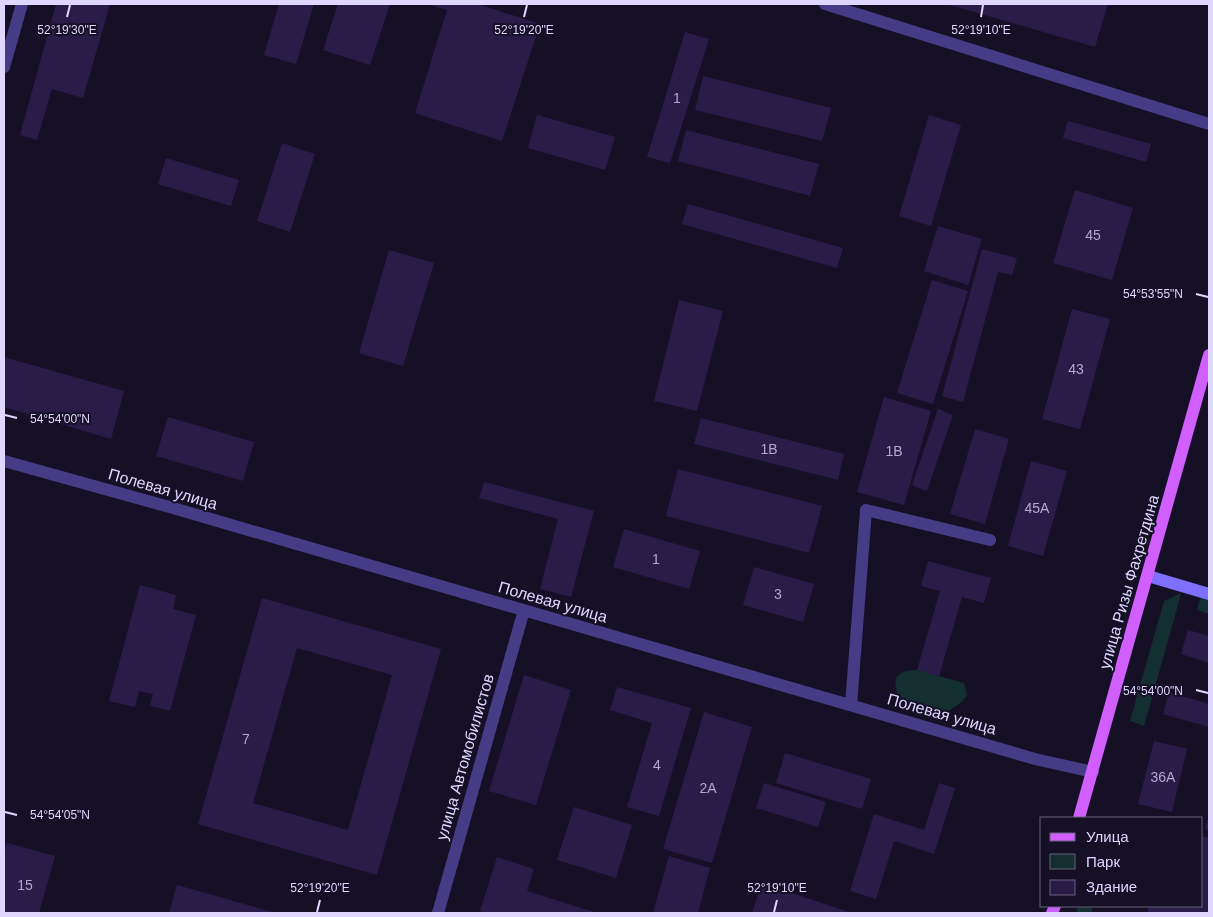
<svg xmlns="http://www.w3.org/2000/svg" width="1213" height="917" font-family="Helvetica,sans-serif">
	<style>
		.green { fill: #132f31 }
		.building { fill: #291c48; fill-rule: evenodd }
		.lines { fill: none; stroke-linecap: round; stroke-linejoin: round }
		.street { stroke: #453c85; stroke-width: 12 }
		.secondary { stroke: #7f6ffd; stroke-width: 12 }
		.primary { stroke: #d05ffd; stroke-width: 12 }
		.ticks { fill: none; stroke: #dfd7fe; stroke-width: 2 }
		.labels { text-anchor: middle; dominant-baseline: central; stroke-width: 4; stroke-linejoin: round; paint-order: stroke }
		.number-label { font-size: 14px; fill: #b2a8d0 }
		.street-label { font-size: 16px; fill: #dfd7fe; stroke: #161027 }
		.ticks-label { font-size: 12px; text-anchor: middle; fill: #dfd7fe; stroke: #161027; stroke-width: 4; stroke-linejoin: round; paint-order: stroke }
	</style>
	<rect width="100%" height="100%" fill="#161027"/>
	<path class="green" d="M 1202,592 L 1209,594 L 1209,614 L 1197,610 Z
		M 1181,593 L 1178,605 L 1144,726 L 1130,721 L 1164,601 Z
		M 917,670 L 964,683 L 967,695 L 962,702 L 947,712 L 899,699 C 892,678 894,671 917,670 Z
		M 1078,906 L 1093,906 L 1091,913 L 1076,913 Z"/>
	<path class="building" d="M 56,4 L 110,4 L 83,98 L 52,89 L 37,140 L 20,135 Z
		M 279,4 L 314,4 L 296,64 L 264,55 Z
		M 338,4 L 390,4 L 370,65 L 323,50 Z
		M 428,4 L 477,4 L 540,24 L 502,141 L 415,113 L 447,10 Z
		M 947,4 L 1108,4 L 1095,47 Z
		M 685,32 L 709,39 L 670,163 L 647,157 Z
		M 703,76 L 831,108 L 822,141 L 695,110 Z
		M 537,115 L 615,137 L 605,170 L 528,148 Z
		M 929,115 L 961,125 L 931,226 L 899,216 Z
		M 1068,121 L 1151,144 L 1146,162 L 1063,138 Z
		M 686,130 L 819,164 L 810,196 L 678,161 Z
		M 282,143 L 315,154 L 290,232 L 257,221 Z
		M 166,158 L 239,180 L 231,206 L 158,184 Z
		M 1075,190 L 1133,208 L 1112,280 L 1053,263 Z
		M 688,204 L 843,248 L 837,268 L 682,224 Z
		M 938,226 L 982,239 L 968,285 L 924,271 Z
		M 982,249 L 1017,258 L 1012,275 L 998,272 L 963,402 L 942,396 Z
		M 389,250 L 434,263 L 403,366 L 359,353 Z
		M 932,280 L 968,291 L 933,404 L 897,393 Z
		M 679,300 L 723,311 L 697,411 L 654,401 Z
		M 1072,309 L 1110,319 L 1080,429 L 1042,419 Z
		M 4,357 L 124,391 L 111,439 L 4,407 Z
		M 884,397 L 931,411 L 904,505 L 857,492 Z
		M 938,409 L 953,415 L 927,491 L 912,485 Z
		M 168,417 L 254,442 L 243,481 L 156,456 Z
		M 701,418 L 844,454 L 838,480 L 694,444 Z
		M 975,429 L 1009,439 L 985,524 L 950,514 Z
		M 1031,461 L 1067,471 L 1043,556 L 1008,546 Z
		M 678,469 L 822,506 L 809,553 L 666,516 Z
		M 484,482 L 594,511 L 571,597 L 540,589 L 558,519 L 479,498 Z
		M 624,529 L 700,551 L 689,589 L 613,567 Z
		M 928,561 L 991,578 L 984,603 L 962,597 L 939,676 L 917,670 L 940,591 L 921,586 Z
		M 754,567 L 814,584 L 803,622 L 743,605 Z
		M 140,585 L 176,595 L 173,609 L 196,615 L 170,711 L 150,706 L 153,694 L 139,691 L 135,707 L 109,701 Z
		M 262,598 L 441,649 L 377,875 L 198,824 ZM 297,648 L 392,675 L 348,830 L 253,803 Z
		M 1188,630 L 1209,636 L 1209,663 L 1181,654 Z
		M 524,675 L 571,690 L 536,805 L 489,791 Z
		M 617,687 L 691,708 L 659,816 L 627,807 L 652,723 L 610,710 Z
		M 1169,692 L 1209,704 L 1209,727 L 1163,714 Z
		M 704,712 L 752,727 L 712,863 L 663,849 Z
		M 1154,741 L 1187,749 L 1172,812 L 1138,804 Z
		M 785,753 L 871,779 L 862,809 L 776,783 Z
		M 764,783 L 826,802 L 818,827 L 756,808 Z
		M 939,783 L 955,788 L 934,854 L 894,841 L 876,899 L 850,891 L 874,814 L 924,830 Z
		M 574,807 L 632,825 L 616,878 L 557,860 Z
		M 1209,815 L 1209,830 L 1205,829 Z
		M 1202,836 L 1209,838 L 1209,913 L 1147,913 L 1149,906 L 1202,906 Z
		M 7,843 L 55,856 L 39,913 L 4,913 L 4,855 Z
		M 669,856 L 710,868 L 698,913 L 653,913 Z
		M 497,857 L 534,869 L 527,891 L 597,913 L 488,913 L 480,911 Z
		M 762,883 L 852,913 L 752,913 Z
		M 177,885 L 276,913 L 169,913 Z"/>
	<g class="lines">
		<path class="street" d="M 825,4 L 1209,124
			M 4,67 L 22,4
			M 4,461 L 173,508 L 1035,759 L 1093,772
			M 851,705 L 866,510 L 990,540
			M 438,913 L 524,610"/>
		<path class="secondary" d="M 1148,576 L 1209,594"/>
		<path class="primary" d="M 1079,818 L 1209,355
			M 1052,913 L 1055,906"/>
	</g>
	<path class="ticks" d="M 67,17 L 70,5M 524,17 L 527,5M 981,17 L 983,5M 1196,294 L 1208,297M 5,415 L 17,418M 1196,690 L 1208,693M 5,812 L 17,815M 317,912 L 320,900M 774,912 L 777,900"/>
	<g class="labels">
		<g class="number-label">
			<text x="677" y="98">1</text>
			<text x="1093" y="235">45</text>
			<text x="1076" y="369">43</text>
			<text x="769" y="449">1В</text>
			<text x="894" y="451">1В</text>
			<text x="1037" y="508">45А</text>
			<text x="656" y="559">1</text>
			<text x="778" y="594">3</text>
			<text x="246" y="739">7</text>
			<text x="657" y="765">4</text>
			<text x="1163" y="777">36А</text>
			<text x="708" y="788">2А</text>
			<text x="25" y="885">15</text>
		</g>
		<g class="street-label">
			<text transform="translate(163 489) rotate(16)">Полевая улица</text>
			<text transform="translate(1129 582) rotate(-74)">улица Ризы Фахретдина</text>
			<text transform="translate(553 602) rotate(16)">Полевая улица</text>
			<text transform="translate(942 714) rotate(16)">Полевая улица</text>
			<text transform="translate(465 757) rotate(-74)">улица Автомобилистов</text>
		</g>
	</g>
	<g class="ticks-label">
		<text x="67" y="34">52°19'30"E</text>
		<text x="524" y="34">52°19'20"E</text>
		<text x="981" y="34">52°19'10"E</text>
		<text x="1153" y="298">54°53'55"N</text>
		<text x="60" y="423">54°54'00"N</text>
		<text x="1153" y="695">54°54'00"N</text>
		<text x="60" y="819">54°54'05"N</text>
		<text x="320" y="892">52°19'20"E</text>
		<text x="777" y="892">52°19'10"E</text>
	</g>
	<rect width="1213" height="917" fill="none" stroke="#dfd7fe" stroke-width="10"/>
	<rect x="1040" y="817" width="162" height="90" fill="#161027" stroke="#66607d"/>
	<rect x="1050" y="833" width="25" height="8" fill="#d05ffd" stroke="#66607d"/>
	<text x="1086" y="842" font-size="15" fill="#dfd7fe">Улица</text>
	<rect x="1050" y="854" width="25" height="15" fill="#132f31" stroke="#66607d"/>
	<text x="1086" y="867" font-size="15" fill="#dfd7fe">Парк</text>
	<rect x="1050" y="880" width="25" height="15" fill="#291c48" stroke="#66607d"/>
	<text x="1086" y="892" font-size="15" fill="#dfd7fe">Здание</text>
</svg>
